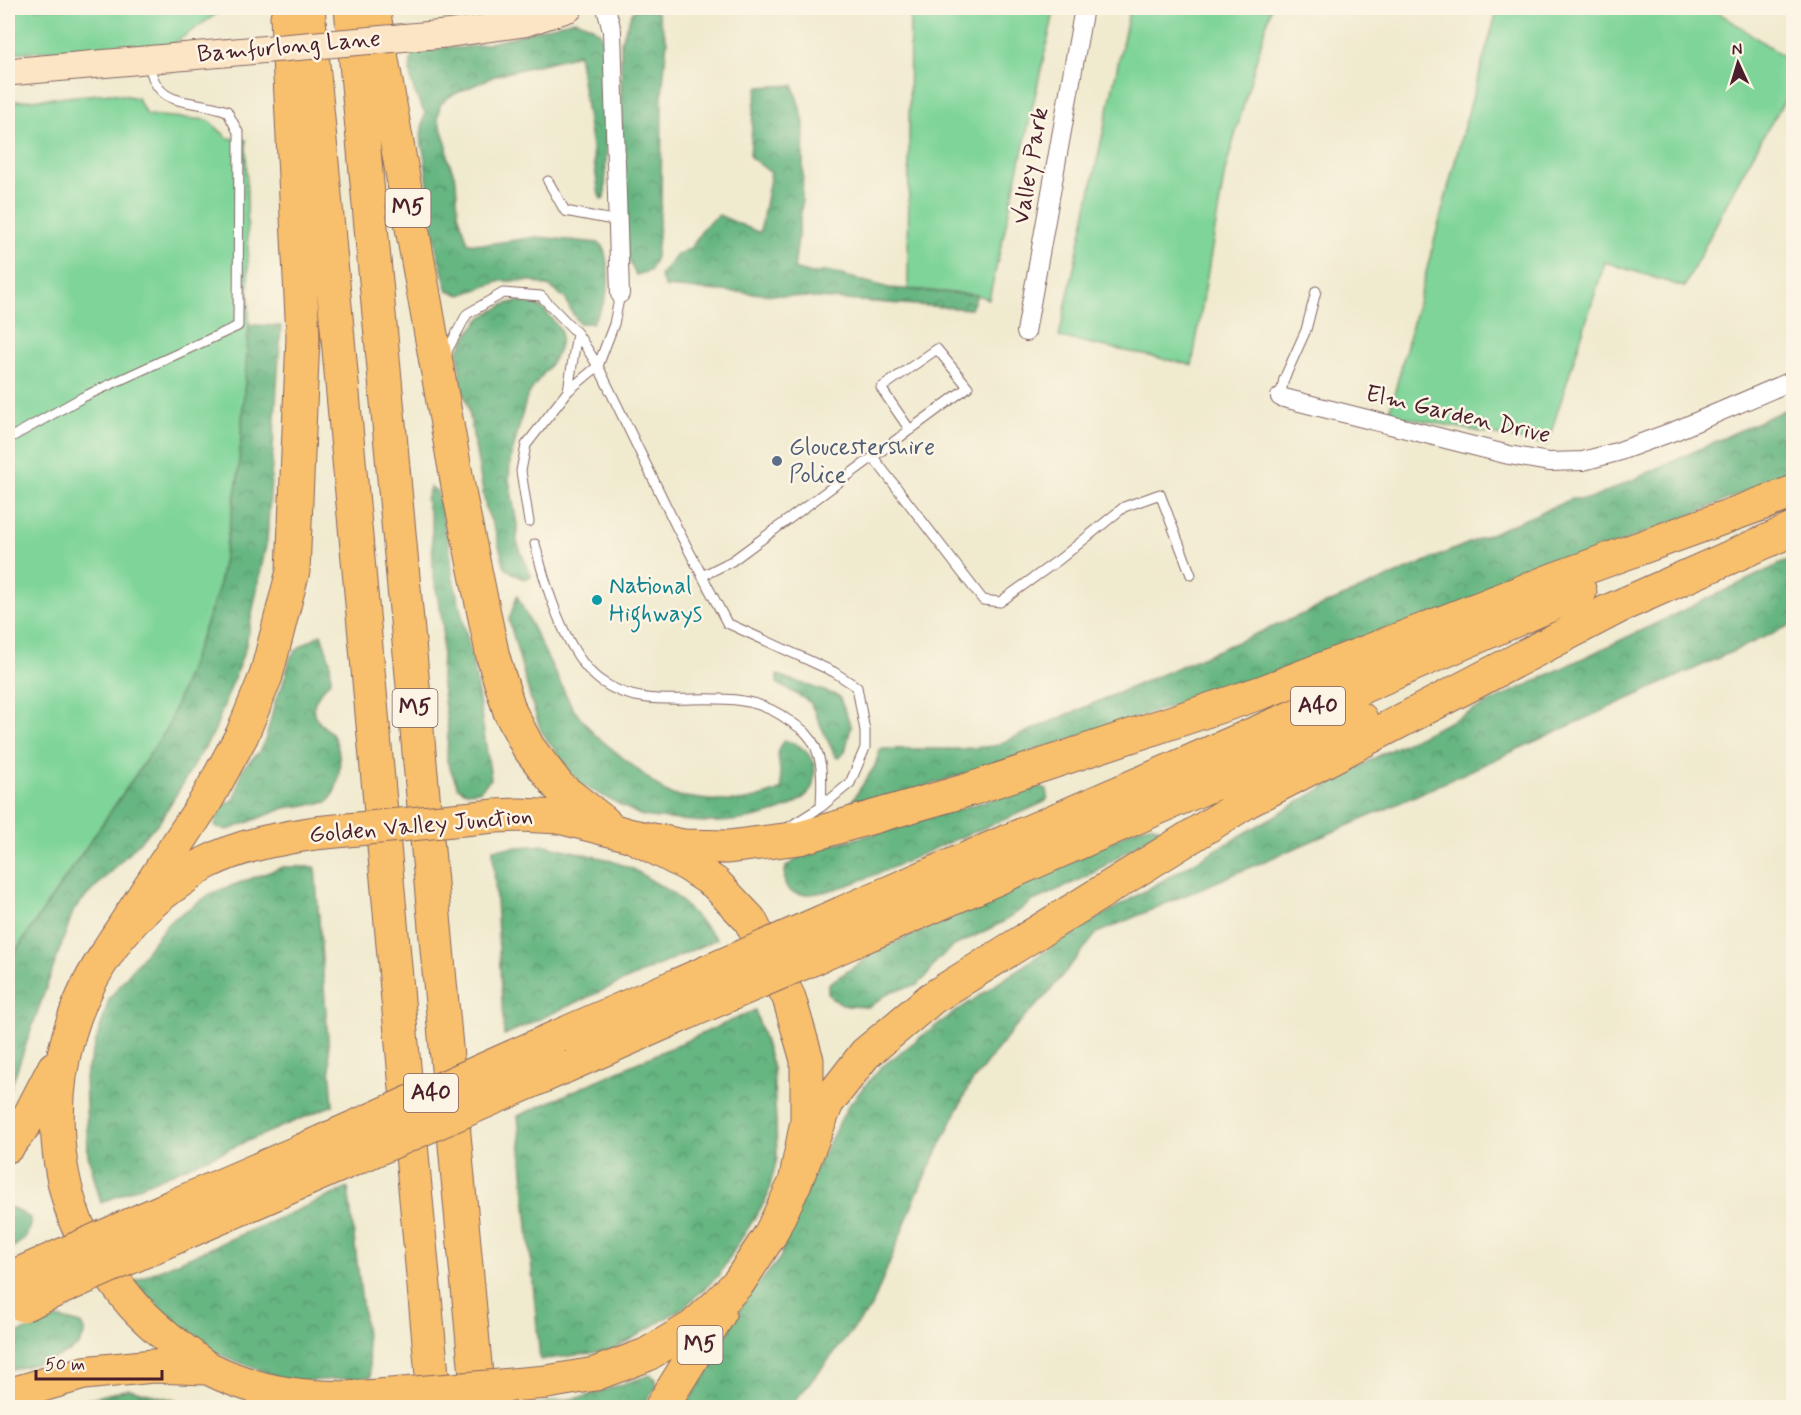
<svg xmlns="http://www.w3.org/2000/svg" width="1801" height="1415" font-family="Mynerve,sans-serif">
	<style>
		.green { fill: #7ed499; stroke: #647a62; stroke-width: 1.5 }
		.forest { fill: url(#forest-crowns); stroke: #586a56; stroke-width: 1.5 }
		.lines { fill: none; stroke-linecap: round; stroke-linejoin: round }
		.lane-casing { stroke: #846664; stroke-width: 11 }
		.street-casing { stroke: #846664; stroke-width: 20 }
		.secondary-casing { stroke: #846664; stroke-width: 29 }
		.highway-casing { stroke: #846664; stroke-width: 35 }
		.lane { stroke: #fff; stroke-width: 9 }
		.street { stroke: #fff; stroke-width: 18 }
		.secondary { stroke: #fce5c4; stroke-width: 27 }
		.highway { stroke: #f8bf6c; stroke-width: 33 }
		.secondary-bridge-casing { stroke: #846664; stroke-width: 29; stroke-linecap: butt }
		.highway-bridge-casing { stroke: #846664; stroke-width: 35; stroke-linecap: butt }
		.secondary-bridge { stroke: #fce5c4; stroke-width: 27 }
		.highway-bridge { stroke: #f8bf6c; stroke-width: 33 }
		.service-dot { fill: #5c6f8a; stroke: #fcf5e5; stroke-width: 2 }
		.culture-dot { fill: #0f9aa8; stroke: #fcf5e5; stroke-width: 2 }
		.labels { text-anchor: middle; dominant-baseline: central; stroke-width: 5; stroke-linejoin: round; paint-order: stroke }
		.shield { fill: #fcf5e5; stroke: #7f5f63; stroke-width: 1.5 }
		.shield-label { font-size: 22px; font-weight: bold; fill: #4a1f2b }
		.street-label { font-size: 24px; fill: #4a1f2b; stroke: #fcf5e5 }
		.service-label { font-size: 24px; fill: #4e5e75; stroke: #fcf5e5; text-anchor: start }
		.culture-label { font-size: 24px; fill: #0d838f; stroke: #fcf5e5; text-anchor: start }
	</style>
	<defs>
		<pattern id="forest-crowns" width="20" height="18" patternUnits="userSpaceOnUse" patternTransform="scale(1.5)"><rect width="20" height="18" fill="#66b681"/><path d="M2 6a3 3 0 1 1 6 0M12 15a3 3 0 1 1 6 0" fill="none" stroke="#56936a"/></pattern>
	</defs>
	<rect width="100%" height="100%" fill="#fcf5e5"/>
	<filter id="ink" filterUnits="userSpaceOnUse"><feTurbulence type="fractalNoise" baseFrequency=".0167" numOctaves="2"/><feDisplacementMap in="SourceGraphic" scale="12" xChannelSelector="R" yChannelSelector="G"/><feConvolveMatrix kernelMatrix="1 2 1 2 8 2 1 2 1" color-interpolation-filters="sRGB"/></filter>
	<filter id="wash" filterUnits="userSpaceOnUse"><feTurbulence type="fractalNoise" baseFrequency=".008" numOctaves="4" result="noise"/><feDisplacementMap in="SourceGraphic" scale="24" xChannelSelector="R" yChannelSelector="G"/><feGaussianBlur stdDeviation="1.35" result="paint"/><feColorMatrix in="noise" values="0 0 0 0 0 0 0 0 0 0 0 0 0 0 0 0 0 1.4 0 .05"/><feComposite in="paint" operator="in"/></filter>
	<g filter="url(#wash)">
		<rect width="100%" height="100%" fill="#f0eacf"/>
		<path class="green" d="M 8,8 L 225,8 L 171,45 L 8,53 Z
			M 910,8 L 1055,8 L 989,299 L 977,295 L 908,289 Z
			M 1130,8 L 1271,8 L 1225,171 L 1192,365 L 1059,337 Z
			M 1498,8 L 1712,8 L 1793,63 L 1793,87 L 1765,133 L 1734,189 L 1684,287 L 1605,262 L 1547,445 L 1389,414 L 1464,127 Z
			M 112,93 L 137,98 L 147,115 L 208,120 L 228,138 L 246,140 L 249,325 L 238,478 L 218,591 L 167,729 L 8,962 L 8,102 Z"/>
		<path class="forest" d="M 636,8 L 657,12 L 667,41 L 662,94 L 661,202 L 656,257 L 650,271 L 636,275 L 621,244 L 621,41 L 631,15 Z
			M 574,20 L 591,26 L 601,34 L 604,51 L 604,88 L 607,111 L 605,198 L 601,199 L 599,195 L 578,53 L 570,57 L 497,75 L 450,96 L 440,105 L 438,118 L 447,146 L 448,159 L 456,180 L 458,213 L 468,243 L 487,244 L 537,237 L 599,243 L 603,246 C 612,275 611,297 592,323 L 579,323 L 571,311 L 565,298 L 550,287 L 533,281 L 501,281 L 461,295 L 448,291 L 436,248 L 424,153 C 419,139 422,128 425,113 C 415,95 405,75 413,54 L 446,47 L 459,48 L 487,44 Z
			M 793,85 L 804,122 L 802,205 L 794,269 L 812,274 L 827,271 L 889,288 L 977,295 L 971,309 L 665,287 L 660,276 L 677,255 L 692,247 L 704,227 L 719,215 L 760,233 L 771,173 L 750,157 L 753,112 L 758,87 Z
			M 519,301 C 543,303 547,312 561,331 C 563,362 537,374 526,400 L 510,462 L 509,480 L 517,524 L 517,542 L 531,577 L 523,579 L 505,568 L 495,530 L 486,509 L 468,406 L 461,385 L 458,351 L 470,331 L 482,317 L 506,304 Z
			M 249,325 L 281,326 L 267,540 L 245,649 L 214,732 L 160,821 L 74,909 L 8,1095 L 8,962 L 167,729 L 218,591 L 238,478 Z
			M 1793,406 L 1793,470 L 1708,508 L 1369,642 L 896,796 L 848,807 L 875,766 L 880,749 L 960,749 L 994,746 L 1572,499 L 1591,499 Z
			M 430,487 L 437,491 L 451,556 L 452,574 L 474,667 L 491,779 L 479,791 L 466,792 L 458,787 L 447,761 L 448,730 L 441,678 L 443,626 L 433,572 L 432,522 L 426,500 Z
			M 1793,558 L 1793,624 L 1386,809 L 1097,933 L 1043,999 L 1013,1029 L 969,1086 L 918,1191 L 872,1306 L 790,1407 L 685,1406 L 715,1362 L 739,1308 L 780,1258 L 804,1191 L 848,1106 L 880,1068 L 945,1019 L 1072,933 L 1380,755 Z
			M 517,596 L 573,709 L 595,735 L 665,792 C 674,797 684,797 693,798 C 729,803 748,804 782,789 L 778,753 L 783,741 C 797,741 808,752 815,764 C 814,773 815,784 810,791 C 793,813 745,821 719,822 C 696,823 672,819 649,817 L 640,815 L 580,784 L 541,731 L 531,700 L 509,620 Z
			M 321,634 L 330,661 L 331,680 C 321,691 306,706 318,721 C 322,726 328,729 332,734 C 344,752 341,787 328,802 L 285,808 L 228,830 L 215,827 C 216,811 221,805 235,799 L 242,769 L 259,752 L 266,738 L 276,698 L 282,687 L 291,656 L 301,646 Z
			M 777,675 L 839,696 L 851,726 L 845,752 L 838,758 L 835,756 L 810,702 L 777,683 Z
			M 1037,786 L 1047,789 L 1048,797 L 1046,801 C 1014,817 980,829 947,843 C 916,856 827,902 795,893 C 782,890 784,877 786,867 L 809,850 L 874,834 Z
			M 1150,825 L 1159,828 L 1157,832 L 1088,876 L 1033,901 L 1003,922 L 954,946 L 936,961 L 927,976 L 917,985 L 892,991 L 869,1007 L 847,1006 L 832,999 L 828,992 L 828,984 L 883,948 L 1042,877 L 1136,828 Z
			M 545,845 L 606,859 L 633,869 L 674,894 L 717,939 L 504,1035 L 493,849 Z
			M 283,867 L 315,867 L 333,1105 L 101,1203 L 88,1155 L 85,1077 L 109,999 L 169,922 L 212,893 Z
			M 755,1010 L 773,1068 L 776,1122 L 777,1158 L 767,1198 L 718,1276 L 683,1308 L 613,1350 L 540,1360 L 518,1116 Z
			M 348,1188 L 371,1377 L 289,1382 L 198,1346 L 160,1313 L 134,1281 Z
			M 8,1207 L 13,1208 L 30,1218 C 31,1236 22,1242 8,1250 Z
			M 58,1318 L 81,1324 L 85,1333 L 79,1345 L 71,1351 L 53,1359 L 8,1371 L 8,1337 Z
			M 650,1375 L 655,1378 L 657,1387 L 640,1407 L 526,1408 L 529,1405 L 583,1397 Z
			M 129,1389 L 202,1407 L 53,1407 Z"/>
	</g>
	<g filter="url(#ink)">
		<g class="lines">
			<defs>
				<path id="lane" d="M 548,181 L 565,211 L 618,221
					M 447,354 L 448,349 L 467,314 L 503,293 L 541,296 L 577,333 L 598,366 L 677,528 L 727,623 L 834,672 L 857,687 L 865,731 L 865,748 L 850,783 L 821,807 L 789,827
					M 568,391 L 598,366 L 614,324 L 620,294
					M 1280,397 L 1284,379 L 1306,330 L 1316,291
					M 8,439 L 83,397 L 238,326 L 239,134 L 227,111 C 190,97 156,111 149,62
					M 873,457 L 983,600 L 1000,602 L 1060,559 L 1124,507 L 1160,494 L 1191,575
					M 529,522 L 521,471 L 526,445 L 568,391 L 577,333
					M 535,544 C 545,584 566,656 601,681 C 656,721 731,676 788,720 C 794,724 801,728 806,733 C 825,753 822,782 821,807
					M 702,576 L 732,561 L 968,387 L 937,349 L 881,388 L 910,430"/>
				<path id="street" d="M 606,8 L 612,31 L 620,294
					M 1026,332 L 1084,8
					M 1280,397 L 1509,455 L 1549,462 L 1583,461 L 1617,452 L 1677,430 L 1794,380"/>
				<path id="secondary" d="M 445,34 L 524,23 L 569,8
					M 8,72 L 224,53"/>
				<path id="highway" d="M 308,8 L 435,1408
					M 351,8 L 479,1408
					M 373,9 L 460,497 L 493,657 L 510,712 L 528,747 L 559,787 L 604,822
					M 1606,612 L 1794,529
					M 495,816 L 520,815 L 559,817 L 618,832 L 632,836 L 688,865 L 715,883 L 750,920 L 789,998 L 807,1060 L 807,1121 L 795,1183 L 770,1235 L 739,1282 L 717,1305 L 693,1327 L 646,1355 L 595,1374 L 547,1382
					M 315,833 C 277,839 241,845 206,863 C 197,868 189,875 180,881 C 70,954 30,1099 76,1222 C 79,1230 86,1237 90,1245 C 104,1267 118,1288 135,1307 C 151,1324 168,1338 186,1352 C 193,1357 200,1364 208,1368 C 259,1394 310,1400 366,1397
					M 632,836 L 683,846 L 728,847 L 800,838 L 971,789 L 1263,692 L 1555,579 L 1794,492
					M 842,913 L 1580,592
					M 854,941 L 1361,719
					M 110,947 L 207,799 L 242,735 L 266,676 L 293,571 L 303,337 L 287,17
					M 559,1036 L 677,985
					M 562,1068 L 689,1012
					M 8,1146 L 25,1124 L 54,1068
					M 795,1183 L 827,1103 L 865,1054 L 932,998 L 1248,801 L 1626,603
					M 173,1206 L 303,1150
					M 185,1233 L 306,1180
					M 8,1395 L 84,1373 L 153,1366 L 206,1368
					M 661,1408 L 719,1314"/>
			</defs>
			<use href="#lane" class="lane-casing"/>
			<use href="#street" class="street-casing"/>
			<use href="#secondary" class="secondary-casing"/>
			<use href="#highway" class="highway-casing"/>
			<use href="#lane" class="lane"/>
			<use href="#street" class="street"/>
			<use href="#secondary" class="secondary"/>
			<use href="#highway" class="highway"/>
			<defs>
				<path id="secondary-bridge" d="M 224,53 L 445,34"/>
				<path id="highway-bridge" d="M 315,833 L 495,816
					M 677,985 L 842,913
					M 689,1012 L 854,941
					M 303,1150 L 559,1036
					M 306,1180 L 562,1068
					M 10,1278 L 173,1206
					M 23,1305 L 185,1233
					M 366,1397 L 547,1382"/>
			</defs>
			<use href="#secondary-bridge" class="secondary-bridge-casing"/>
			<use href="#highway-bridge" class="highway-bridge-casing"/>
			<use href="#secondary-bridge" class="secondary-bridge"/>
			<use href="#highway-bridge" class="highway-bridge"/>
		</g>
	</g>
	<circle class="service-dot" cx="777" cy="461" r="6"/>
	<circle class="culture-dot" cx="597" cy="600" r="6"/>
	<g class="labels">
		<g class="shield">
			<rect x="385.5" y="189" width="45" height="38" rx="4.5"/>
			<rect x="1291" y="687" width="54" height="38" rx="4.5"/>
			<rect x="392.5" y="689" width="45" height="38" rx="4.5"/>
			<rect x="404" y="1074" width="54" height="38" rx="4.5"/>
			<rect x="677.5" y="1326" width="45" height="38" rx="4.5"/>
		</g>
		<g class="shield-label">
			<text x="408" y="208">M5</text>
			<text x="1318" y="706">A40</text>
			<text x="415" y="708">M5</text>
			<text x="431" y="1093">A40</text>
			<text x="700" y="1345">M5</text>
		</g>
		<g class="street-label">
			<text transform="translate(289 47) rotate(-5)">Bamfurlong Lane</text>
			<text transform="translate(1031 166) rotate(-80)">Valley Park</text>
			<text transform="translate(1458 415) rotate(13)">Elm Garden Drive</text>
			<text transform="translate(421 826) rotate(-5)">Golden Valley Junction</text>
		</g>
		<g class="service-label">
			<text x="789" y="447">Gloucestershire<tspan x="789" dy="28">Police</tspan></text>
		</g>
		<g class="culture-label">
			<text x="609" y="586">National<tspan x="609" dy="28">Highways</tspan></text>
		</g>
	</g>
	<rect width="1801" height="1415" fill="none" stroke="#fcf5e5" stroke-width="30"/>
	<g transform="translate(1738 63) rotate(356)" stroke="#fcf5e5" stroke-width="4.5" paint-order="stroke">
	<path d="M0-4.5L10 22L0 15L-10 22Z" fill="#4a1f2b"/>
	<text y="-9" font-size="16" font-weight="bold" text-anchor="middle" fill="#4a1f2b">N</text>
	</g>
	<path d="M36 1370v9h126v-9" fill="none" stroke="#4a1f2b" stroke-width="3"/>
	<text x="45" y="1370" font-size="18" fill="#4a1f2b" stroke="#fcf5e5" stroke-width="4.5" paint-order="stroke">50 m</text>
</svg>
